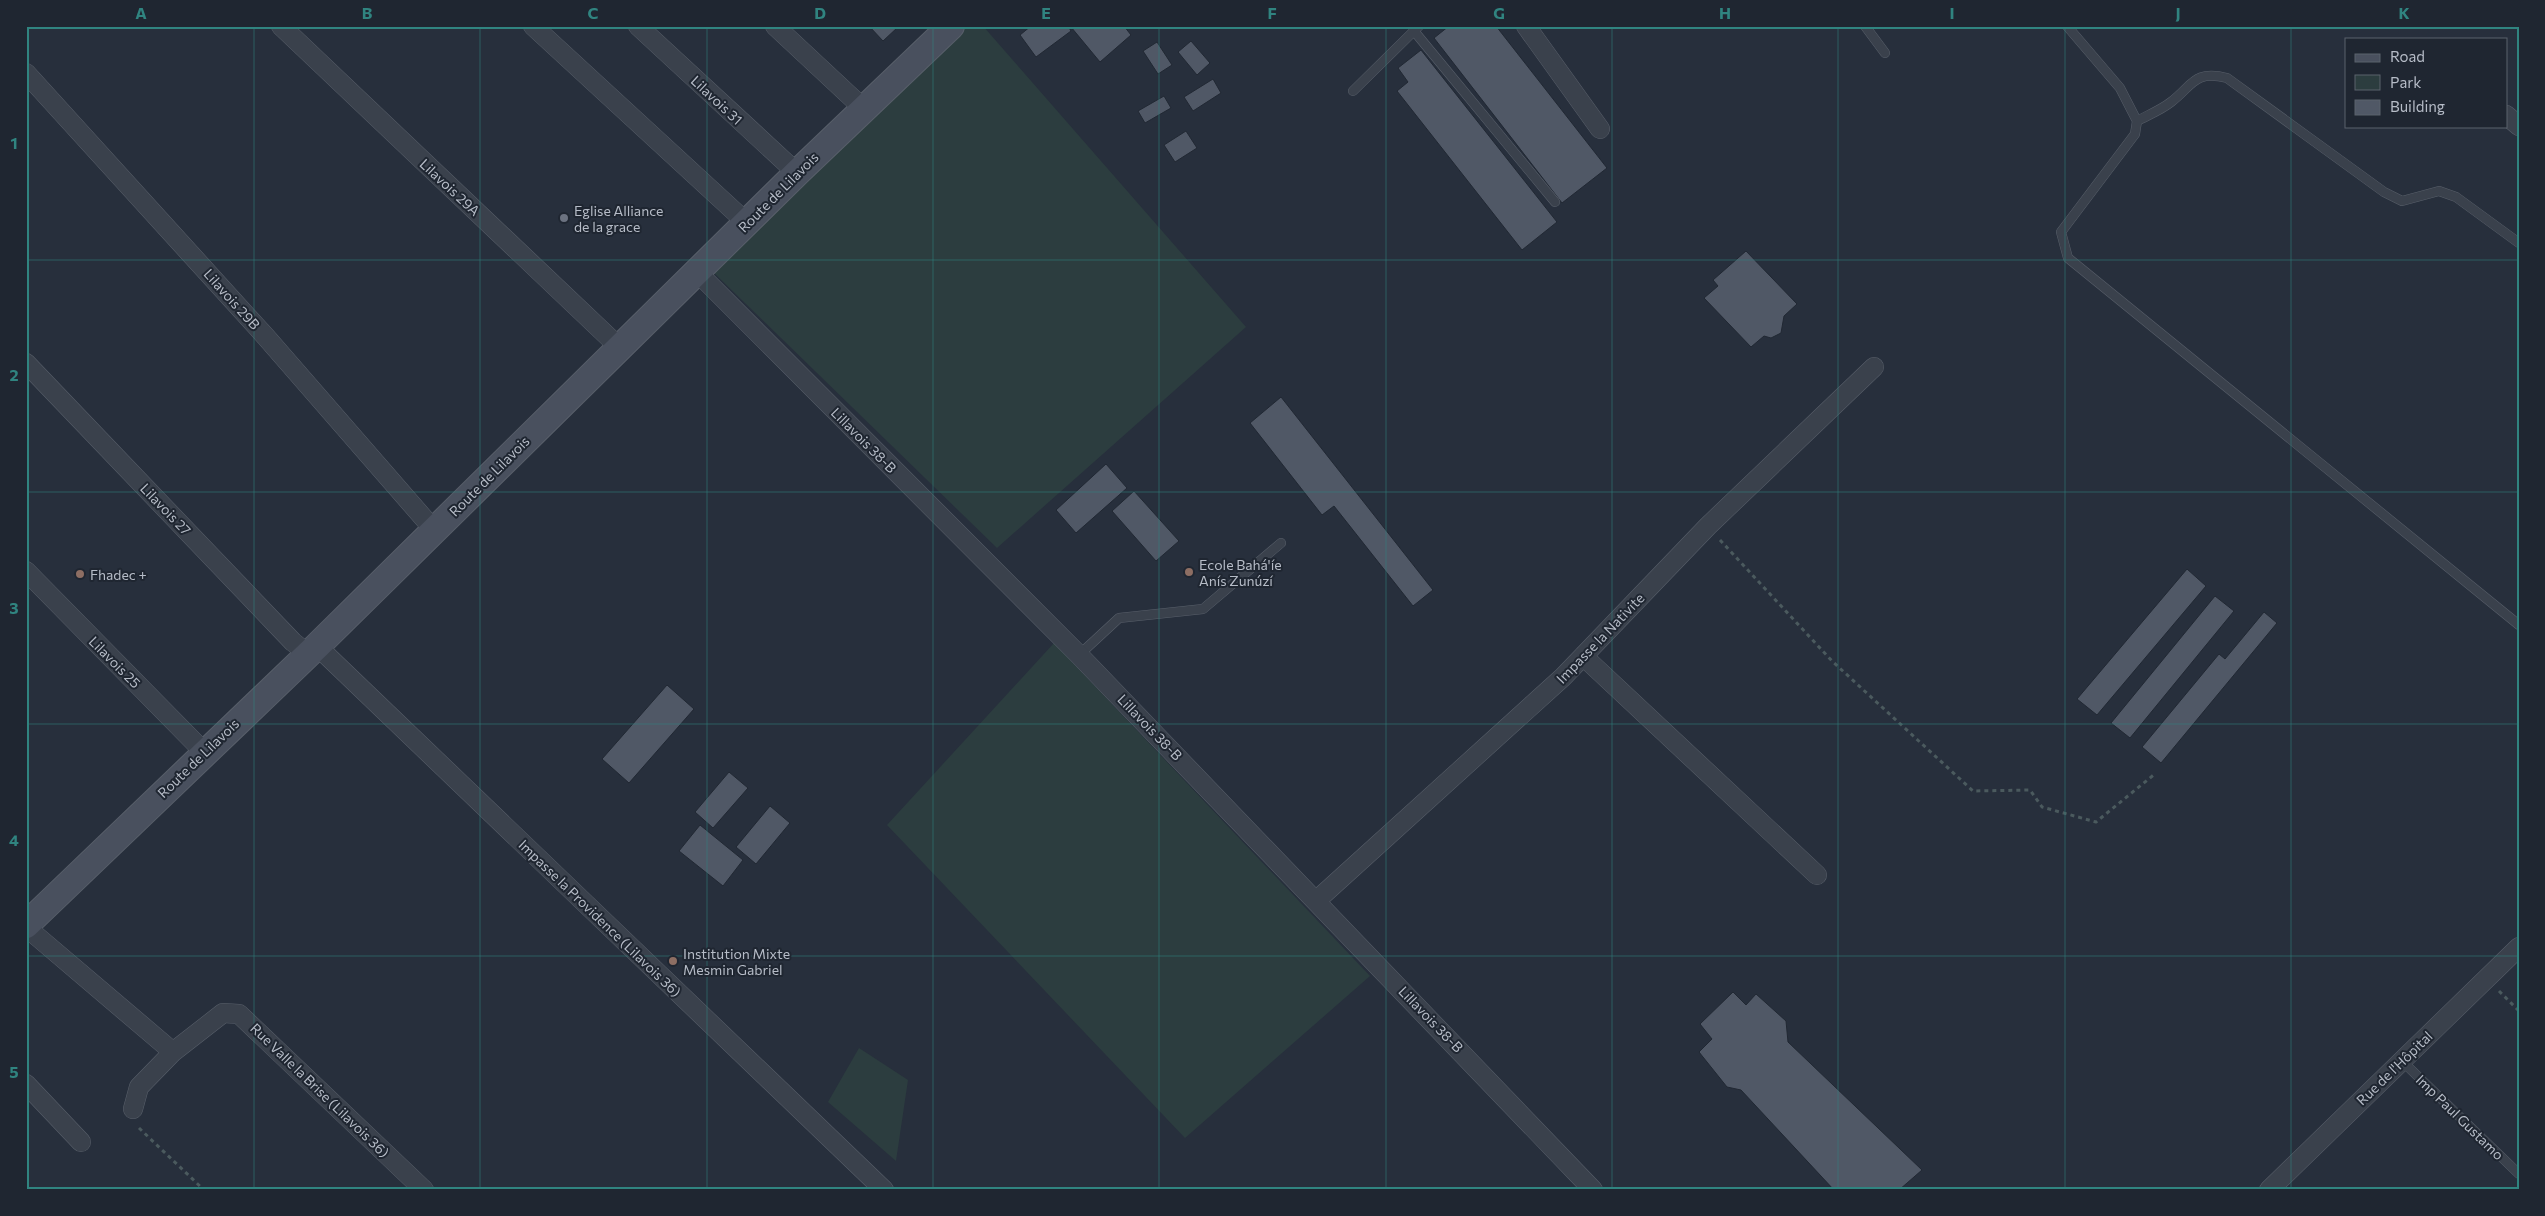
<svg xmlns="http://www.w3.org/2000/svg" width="2545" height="1216" font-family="Commissioner,sans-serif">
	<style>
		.green { fill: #2c3d3f }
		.building { fill: #505866; stroke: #212833 }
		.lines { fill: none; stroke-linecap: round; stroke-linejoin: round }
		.lane-casing { stroke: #585f6a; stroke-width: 10 }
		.street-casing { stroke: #585f6a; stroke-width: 20 }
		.secondary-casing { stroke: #585f6a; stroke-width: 28 }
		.path { stroke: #4b5a5e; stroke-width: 3; stroke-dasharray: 4 4; stroke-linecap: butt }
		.lane { stroke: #3a414c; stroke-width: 9 }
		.street { stroke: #3a414c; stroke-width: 19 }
		.secondary { stroke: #49505e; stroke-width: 26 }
		.grid { fill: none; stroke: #308480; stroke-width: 1; stroke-opacity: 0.55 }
		.worship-dot { fill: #6b7280; stroke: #1f2631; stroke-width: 2 }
		.education-dot { fill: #8d6e63; stroke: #1f2631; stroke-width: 2 }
		.labels { text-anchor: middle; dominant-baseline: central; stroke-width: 4; stroke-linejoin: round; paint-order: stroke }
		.street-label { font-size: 14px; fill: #b6bcc7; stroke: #1f2631 }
		.poi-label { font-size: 14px; fill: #b6bcc7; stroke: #1f2631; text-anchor: start }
		.neatline { fill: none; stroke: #308480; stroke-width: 2 }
		.grid-label { font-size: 16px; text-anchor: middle; font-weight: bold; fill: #308480 }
	</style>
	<rect width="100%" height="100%" fill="#272f3c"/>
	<path class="green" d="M 965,26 L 983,26 L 1246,327 L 997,548 L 712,271 Z
		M 1054,643 L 1370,976 L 1185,1138 L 887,825 Z
		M 859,1048 L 908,1080 L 896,1161 L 828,1102 Z"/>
	<path class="building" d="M 869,26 L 898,26 L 898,27 L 883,41 Z
		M 1031,26 L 1068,26 L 1071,31 L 1036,57 L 1020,35 Z
		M 1124,26 L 1131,35 L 1100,62 L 1071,27 Z
		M 1449,26 L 1496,26 L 1607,168 L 1562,203 L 1434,38 Z
		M 1191,41 L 1210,63 L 1197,75 L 1178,52 Z
		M 1157,42 L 1172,65 L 1158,74 L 1143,51 Z
		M 1421,50 L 1557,222 L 1522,250 L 1397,91 L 1408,82 L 1398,68 Z
		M 1213,79 L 1221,93 L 1193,111 L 1184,97 Z
		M 1164,96 L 1171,108 L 1145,123 L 1138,111 Z
		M 1186,131 L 1197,148 L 1175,162 L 1164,145 Z
		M 1746,251 L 1797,304 L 1784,316 L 1781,333 L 1771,338 L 1764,336 L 1751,347 L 1704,298 L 1718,286 L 1713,280 Z
		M 1281,397 L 1433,590 L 1413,606 L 1334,506 L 1322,515 L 1250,423 Z
		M 1106,464 L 1127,488 L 1076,533 L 1056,510 Z
		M 1134,491 L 1179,541 L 1156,561 L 1112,511 Z
		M 2187,569 L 2206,586 L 2097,715 L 2077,699 Z
		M 2215,596 L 2234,611 L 2130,738 L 2111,723 Z
		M 2264,612 L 2277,623 L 2161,763 L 2142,747 L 2219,654 L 2225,659 Z
		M 667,685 L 694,709 L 629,783 L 602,759 Z
		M 729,772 L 748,788 L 713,828 L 695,812 Z
		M 770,806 L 790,823 L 756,864 L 736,847 Z
		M 700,825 L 743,860 L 723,886 L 679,851 Z
		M 1733,992 L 1746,1005 L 1756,994 L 1786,1021 L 1788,1042 L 1922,1170 L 1899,1190 L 1834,1190 L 1741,1090 L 1727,1087 L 1699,1052 L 1712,1039 L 1700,1024 Z"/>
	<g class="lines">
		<defs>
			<path id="lane" d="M 1865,26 L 1885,53
				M 2067,26 L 2120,88 L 2137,121 L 2135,134 L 2061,232 L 2068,258 L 2519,625
				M 1414,31 L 1555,202
				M 1353,91 L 1419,26
				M 2137,121 C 2148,115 2161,110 2171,102 C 2193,85 2194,70 2227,78 L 2384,192 L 2402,201 L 2439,191 L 2456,197 L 2519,243
				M 1079,655 L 1119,618 L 1203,609 L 1281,543
				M 2402,1061 L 2519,1174"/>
			<path id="street" d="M 281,26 L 619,347
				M 533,26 L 747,223
				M 638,26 L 797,173
				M 775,26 L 864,109
				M 1526,26 L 1600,129
				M 26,73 L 266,337 L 434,530
				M 2506,115 L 2519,126
				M 698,273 L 1079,655 L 1593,1190
				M 26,363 L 293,642 L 307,653
				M 26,571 L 204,752
				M 317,646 L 884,1190
				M 1583,656 L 1817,875
				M 1317,900 L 1563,677 L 1708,526 L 1874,367
				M 26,927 L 173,1052 L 223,1013 L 239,1014 L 424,1190
				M 26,1084 L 81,1142
				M 133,1109 L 139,1087 L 173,1052
				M 2269,1190 L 2519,947"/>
			<path id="secondary" d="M 26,925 L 317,646 L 797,173 L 951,26"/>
		</defs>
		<use href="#lane" class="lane-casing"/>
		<use href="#street" class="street-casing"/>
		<use href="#secondary" class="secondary-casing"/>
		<path class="path" d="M 1720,540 L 1832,661 L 1973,791 L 2030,790 L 2042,807 L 2096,822 L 2156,773
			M 2499,991 L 2519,1011
			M 139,1128 L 204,1190"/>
		<use href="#lane" class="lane"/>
		<use href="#street" class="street"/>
		<use href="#secondary" class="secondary"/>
	</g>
	<path class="grid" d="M 254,26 L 254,1190M 480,26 L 480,1190M 707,26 L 707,1190M 933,26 L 933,1190M 1159,26 L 1159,1190M 1386,26 L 1386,1190M 1612,26 L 1612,1190M 1838,26 L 1838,1190M 2065,26 L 2065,1190M 2291,26 L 2291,1190M 26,260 L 2519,260M 26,492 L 2519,492M 26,724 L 2519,724M 26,956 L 2519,956"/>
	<circle class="worship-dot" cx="564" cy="218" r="5"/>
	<g class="education-dot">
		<circle cx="1189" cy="572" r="5"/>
		<circle cx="80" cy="574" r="5"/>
		<circle cx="673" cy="961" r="5"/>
	</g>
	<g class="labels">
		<g class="street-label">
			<text transform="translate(717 100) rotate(43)">Lilavois 31</text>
			<text transform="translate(450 187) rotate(43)">Lilavois 29A</text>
			<text transform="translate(778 192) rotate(-45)">Route de Lilavois</text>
			<text transform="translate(232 299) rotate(48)">Lilavois 29B</text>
			<text transform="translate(864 440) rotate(45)">Lillavois 38-B</text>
			<text transform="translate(489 476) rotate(-45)">Route de Lilavois</text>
			<text transform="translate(166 509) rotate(46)">Lilavois 27</text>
			<text transform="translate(1600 638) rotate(-46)">Impasse la Nativite</text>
			<text transform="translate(115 662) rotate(45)">Lilavois 25</text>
			<text transform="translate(1150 727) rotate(46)">Lillavois 38-B</text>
			<text transform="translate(198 758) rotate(-44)">Route de Lilavois</text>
			<text transform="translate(600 918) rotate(44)">Impasse la Providence (Lilavois 36)</text>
			<text transform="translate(1431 1019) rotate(46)">Lillavois 38-B</text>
			<text transform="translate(2394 1068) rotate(-44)">Rue de l'Hôpital</text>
			<text transform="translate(320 1090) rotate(44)">Rue Valle la Brise (Lilavois 36)</text>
			<text transform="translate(2460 1117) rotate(44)">Imp Paul Gustamo</text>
		</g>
		<g class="poi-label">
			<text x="574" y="210">Eglise Alliance<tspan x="574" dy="16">de la grace</tspan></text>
			<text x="1199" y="564">Ecole Bahá'íe<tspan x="1199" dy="16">Anís Zunúzí</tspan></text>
			<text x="90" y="574">Fhadec +</text>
			<text x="683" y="953">Institution Mixte<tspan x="683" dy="16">Mesmin Gabriel</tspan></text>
		</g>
	</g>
	<rect width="2545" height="1216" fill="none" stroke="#1f2631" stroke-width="55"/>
	<rect x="2345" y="38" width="162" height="90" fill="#1f2631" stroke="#5b626d"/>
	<rect x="2355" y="54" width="25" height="8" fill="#49505e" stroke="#5b626d"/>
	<text x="2390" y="62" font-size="15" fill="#b6bcc7">Road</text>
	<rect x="2355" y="75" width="25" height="15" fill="#2c3d3f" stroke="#5b626d"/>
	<text x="2390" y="88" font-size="15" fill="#b6bcc7">Park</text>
	<rect x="2355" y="100" width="25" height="15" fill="#505866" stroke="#5b626d"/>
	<text x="2390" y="112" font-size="15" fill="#b6bcc7">Building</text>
	<rect x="28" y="28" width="2490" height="1160" class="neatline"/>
	<g class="grid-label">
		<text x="141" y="19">A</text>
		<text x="367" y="19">B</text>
		<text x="593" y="19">C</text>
		<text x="820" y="19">D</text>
		<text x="1046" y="19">E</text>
		<text x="1272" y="19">F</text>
		<text x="1499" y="19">G</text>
		<text x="1725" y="19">H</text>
		<text x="1952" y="19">I</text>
		<text x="2178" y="19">J</text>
		<text x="2404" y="19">K</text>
		<text x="14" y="149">1</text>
		<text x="14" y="381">2</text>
		<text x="14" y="614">3</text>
		<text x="14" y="846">4</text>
		<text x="14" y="1078">5</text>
	</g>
</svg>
